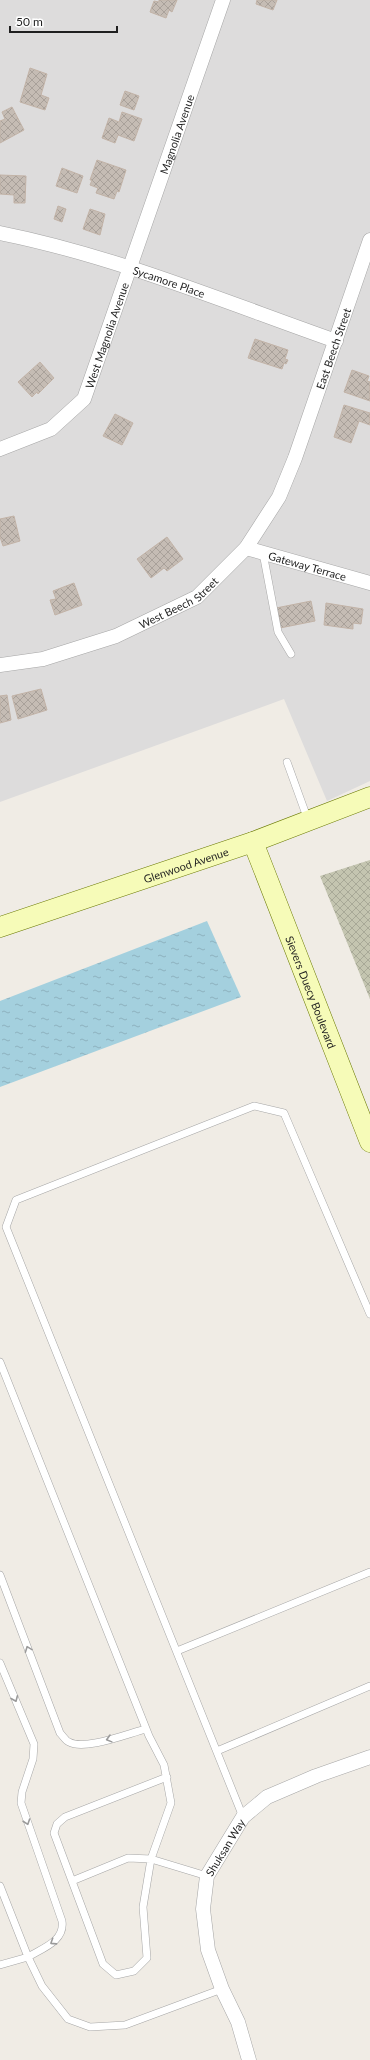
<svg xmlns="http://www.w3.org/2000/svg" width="370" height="2060" font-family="Lato,sans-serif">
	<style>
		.residential { fill: #dddcdc }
		.construction { fill: url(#construction-cross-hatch) }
		.water { fill: url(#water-ripples) }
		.building { fill: url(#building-cross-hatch); stroke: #c2b3a7 }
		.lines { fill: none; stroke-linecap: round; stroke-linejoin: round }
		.lane-casing { stroke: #a6a6a6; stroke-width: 8 }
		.street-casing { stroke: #a6a6a6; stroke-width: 15 }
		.secondary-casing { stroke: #6a7903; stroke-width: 21 }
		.lane { stroke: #fff; stroke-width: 7 }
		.street { stroke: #fff; stroke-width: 14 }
		.secondary { stroke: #f6fbb8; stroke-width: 20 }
		.oneway { stroke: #9a9a9a }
		.labels { text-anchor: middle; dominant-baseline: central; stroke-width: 3.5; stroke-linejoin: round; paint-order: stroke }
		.street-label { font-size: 11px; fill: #1f1f1f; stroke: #fff }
	</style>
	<defs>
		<pattern id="construction-cross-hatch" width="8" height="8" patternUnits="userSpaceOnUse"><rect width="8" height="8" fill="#c4c5b0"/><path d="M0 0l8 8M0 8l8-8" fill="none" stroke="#a8a997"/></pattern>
		<pattern id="water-ripples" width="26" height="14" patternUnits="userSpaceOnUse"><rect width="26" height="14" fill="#a4d0de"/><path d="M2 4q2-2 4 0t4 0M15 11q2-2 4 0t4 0" fill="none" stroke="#8db2be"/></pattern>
		<pattern id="building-cross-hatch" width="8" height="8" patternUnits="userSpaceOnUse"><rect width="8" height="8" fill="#c5bcb4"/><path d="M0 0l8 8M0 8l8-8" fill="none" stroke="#a9a19a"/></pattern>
	</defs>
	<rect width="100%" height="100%" fill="#f0ece5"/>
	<path class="residential" d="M 0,0 L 370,0 L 370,781 L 327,801 L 284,699 L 0,802 Z"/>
	<path class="construction" d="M 370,860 L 370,999 L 320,876 Z"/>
	<path class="water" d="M 207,921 L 241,997 L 0,1087 L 0,1001 Z"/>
	<path class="building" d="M 159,0 L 177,0 L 172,12 L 169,10 L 166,18 L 150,12 L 154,1 L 159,2 Z
		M 257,0 L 277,0 L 273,10 L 256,4 Z
		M 30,68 L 47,74 L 41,95 L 49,98 L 45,110 L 20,102 Z
		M 125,91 L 139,96 L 134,110 L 120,105 Z
		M 12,107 L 24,130 L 0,143 L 0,121 L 5,119 L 2,112 Z
		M 122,112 L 142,119 L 134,141 L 118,135 L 115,143 L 102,138 L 109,118 L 119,122 Z
		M 97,160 L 126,170 L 119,192 L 117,191 L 114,199 L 96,193 L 98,188 L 90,185 L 92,180 L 90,180 Z
		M 62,168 L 83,176 L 77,193 L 56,186 Z
		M 0,175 L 26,176 L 25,203 L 14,203 L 14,195 L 0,194 Z
		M 58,206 L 66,209 L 62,222 L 54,219 Z
		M 90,209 L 105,214 L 100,235 L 83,229 Z
		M 255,339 L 288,350 L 285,359 L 288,360 L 286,364 L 284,363 L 282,369 L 248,358 Z
		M 40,362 L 54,378 L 38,394 L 37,392 L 32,397 L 18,382 Z
		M 352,370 L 369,376 L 367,381 L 370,382 L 370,401 L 344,392 Z
		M 344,405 L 370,413 L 370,425 L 359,421 L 351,443 L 334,437 Z
		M 115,414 L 133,423 L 122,445 L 103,436 Z
		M 14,516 L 20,541 L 3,546 L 0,537 L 0,519 Z
		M 167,537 L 183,559 L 167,571 L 164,568 L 151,578 L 137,559 Z
		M 74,583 L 82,605 L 55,615 L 50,600 L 56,599 L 53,591 Z
		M 311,601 L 315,621 L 280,628 L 276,608 Z
		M 326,603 L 363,609 L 361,624 L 353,623 L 353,629 L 324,625 Z
		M 41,689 L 47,710 L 18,719 L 12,696 Z
		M 7,695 L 11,720 L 0,723 L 0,696 Z"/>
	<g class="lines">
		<defs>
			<path id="lane" d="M 263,553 L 278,632 L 291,654
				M 287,762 L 308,820
				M 0,1362 L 149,1736 L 164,1765 L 171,1803 L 151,1859 L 207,1876
				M 0,1575 L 60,1733 C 63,1736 66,1741 69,1742 C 85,1751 129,1733 146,1729
				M 177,1651 L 370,1572
				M 0,1663 L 34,1744 L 33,1759 L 22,1792 L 21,1803 L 62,1921 C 65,1941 43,1948 28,1957 L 0,1886
				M 217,1751 L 370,1686
				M 243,1817 L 6,1227 L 16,1200 L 254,1106 L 284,1113 L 370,1314
				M 72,1881 L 128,1858 L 151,1859 L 143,1907 L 147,1958 L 134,1971 L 116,1975 L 103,1964 L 54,1833 L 57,1824 L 65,1817 L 167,1777
				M 0,1965 L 28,1957 L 42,1986 L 68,2019 L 90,2027 L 125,2025 L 222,1989"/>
			<g id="street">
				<path id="s1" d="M 0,233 C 115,256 225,302 336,341"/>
				<path id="s2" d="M 0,449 L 51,429 L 84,399 L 223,0"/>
				<path id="s3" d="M 246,548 L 370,583"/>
				<path id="s4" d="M 0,665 L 43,659 L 116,636 L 197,597 L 246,548 L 279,497 L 295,458 L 370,240"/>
				<path id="s5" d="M 249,2060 L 238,2022 L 222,1989 L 208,1950 L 203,1909 L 207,1876 L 243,1817 L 267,1797 L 316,1776 L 370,1757"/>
			</g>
			<g id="secondary">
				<path id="s6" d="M 253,842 L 370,1142"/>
				<path id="s7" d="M 0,927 L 253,842 L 370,797"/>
			</g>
		</defs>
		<use href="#lane" class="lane-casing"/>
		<use href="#street" class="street-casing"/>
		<use href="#secondary" class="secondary-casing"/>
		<use href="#lane" class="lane"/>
		<use href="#street" class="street"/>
		<use href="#secondary" class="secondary"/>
	</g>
	<defs><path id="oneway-chevron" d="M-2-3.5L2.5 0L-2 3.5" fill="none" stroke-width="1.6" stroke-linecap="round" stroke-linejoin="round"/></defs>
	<g class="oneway">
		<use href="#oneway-chevron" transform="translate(28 1649) rotate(-111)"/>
		<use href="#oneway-chevron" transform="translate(15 1699) rotate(67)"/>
		<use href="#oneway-chevron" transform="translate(109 1739) rotate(165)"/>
		<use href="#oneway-chevron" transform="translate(27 1822) rotate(71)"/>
		<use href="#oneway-chevron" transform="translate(53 1942) rotate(147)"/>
	</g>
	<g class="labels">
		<g class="street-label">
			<text stroke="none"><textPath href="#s2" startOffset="380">Magnolia Avenue</textPath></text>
			<text stroke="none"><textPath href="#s1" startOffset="176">Sycamore Place</textPath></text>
			<text stroke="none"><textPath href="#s2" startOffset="167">West Magnolia Avenue</textPath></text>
			<text stroke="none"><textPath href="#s4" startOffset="498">East Beech Street</textPath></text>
			<text stroke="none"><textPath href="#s3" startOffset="64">Gateway Terrace</textPath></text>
			<text stroke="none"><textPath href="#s4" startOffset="191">West Beech Street</textPath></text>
			<text stroke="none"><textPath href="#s7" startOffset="196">Glenwood Avenue</textPath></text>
			<text stroke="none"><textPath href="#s6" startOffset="161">Sievers Duecy Boulevard</textPath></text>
			<text stroke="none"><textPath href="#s5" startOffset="226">Shuksan Way</textPath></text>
		</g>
	</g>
	<path d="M10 26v6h107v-6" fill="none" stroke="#1f1f1f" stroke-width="2"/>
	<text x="16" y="26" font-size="12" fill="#1f1f1f" stroke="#ffffff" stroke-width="3" paint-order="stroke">50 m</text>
</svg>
